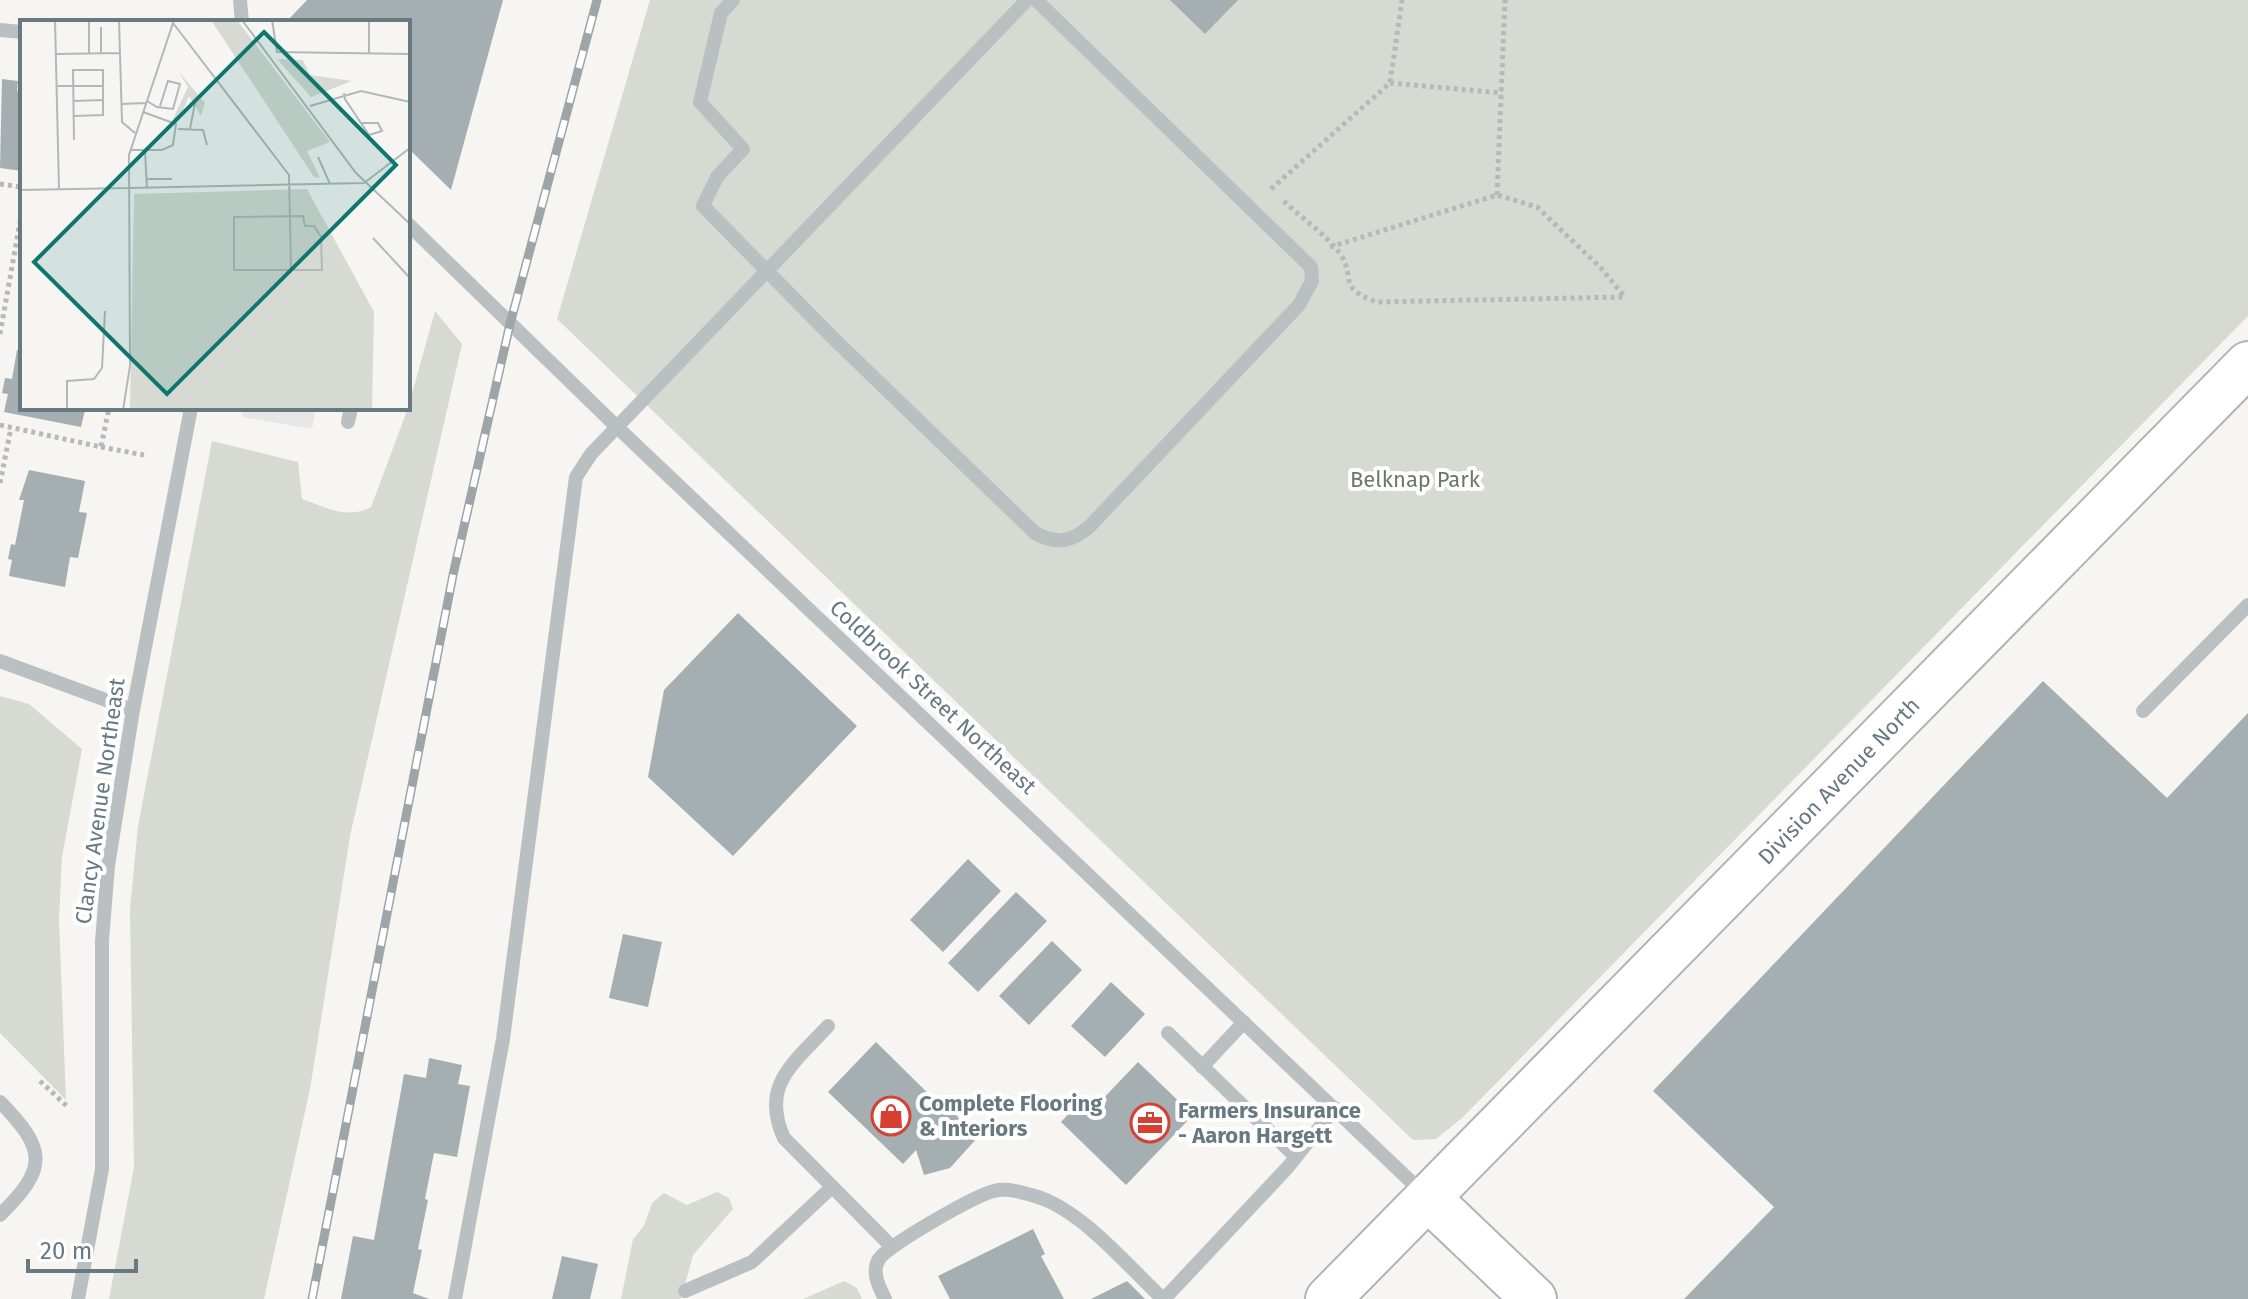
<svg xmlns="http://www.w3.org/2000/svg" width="2248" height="1299" font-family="'Fira Sans',sans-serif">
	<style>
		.built { fill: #e6e7e6 }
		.green { fill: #d6dad2 }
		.building { fill: #a5aeb1 }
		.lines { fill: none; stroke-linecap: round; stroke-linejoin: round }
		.major-casing { stroke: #aeb4b7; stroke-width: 48 }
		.path { stroke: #b5b9bb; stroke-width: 5; stroke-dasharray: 4 4; stroke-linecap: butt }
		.minor { stroke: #bac0c2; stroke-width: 14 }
		.major { stroke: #fff; stroke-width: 44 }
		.rail-casing { stroke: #9da5a8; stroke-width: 9 }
		.rail { stroke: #fff; stroke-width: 6; stroke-dasharray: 18; stroke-linecap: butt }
		.labels { text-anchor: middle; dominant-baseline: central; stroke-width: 8; stroke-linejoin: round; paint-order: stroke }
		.park-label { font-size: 22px; fill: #6c7965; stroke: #fff }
		.street-label { font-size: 22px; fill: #677981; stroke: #fff }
		.poi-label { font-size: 22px; font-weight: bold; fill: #677981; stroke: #fff; text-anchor: start }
		.inset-road { fill: none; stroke: #b0b8bb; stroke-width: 2 }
		.view { fill: #0f766e; fill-opacity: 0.15; stroke: #0f766e; stroke-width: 4 }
		.inset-edge { fill: none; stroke: #677981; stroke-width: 4 }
	</style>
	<rect width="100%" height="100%" fill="#f6f5f2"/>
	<path class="built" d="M 243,408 L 316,408 L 312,429 L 242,417 Z"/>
	<path class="green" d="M 650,0 L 2248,0 L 2248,316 L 1462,1118 L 1436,1139 L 1413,1140 L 557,319 Z
		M 435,311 L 462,344 L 350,836 L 310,1089 L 264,1299 L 109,1299 L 134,1167 L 130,909 L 138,826 L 212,441 L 298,462 L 302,499 C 325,507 347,520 371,507 L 408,408 Z
		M 0,696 L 29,704 L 82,749 L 62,857 L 59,919 L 66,1100 L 0,1033 Z
		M 717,1192 L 729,1198 L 733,1209 L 693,1255 L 681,1299 L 621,1299 L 633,1239 L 644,1226 L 652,1203 L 664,1193 L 687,1205 Z
		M 844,1281 L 857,1288 L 862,1299 L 803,1299 Z"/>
	<path class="building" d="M 307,0 L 503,0 L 451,190 L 408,148 L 408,22 L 290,22 L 289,19 Z
		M 1170,0 L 1238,0 L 1205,34 Z
		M 2,79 L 18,81 L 17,91 L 22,92 L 22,171 L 0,168 Z
		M 17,350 L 22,351 L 22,408 L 92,408 L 85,410 L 81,427 L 4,412 L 8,394 L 2,393 L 5,378 L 12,379 Z
		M 29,470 L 85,481 L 79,512 L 87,513 L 78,558 L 70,557 L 65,587 L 9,576 L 12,560 L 8,559 L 11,544 L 15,545 L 24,500 L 19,500 Z
		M 738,613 L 857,726 L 733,856 L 648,777 L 664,690 Z
		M 2043,681 L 2167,798 L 2248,713 L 2248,1299 L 1684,1299 L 1774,1207 L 1653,1091 Z
		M 968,859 L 1001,891 L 943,952 L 910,920 Z
		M 1016,892 L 1047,921 L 978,992 L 948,963 Z
		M 623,934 L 662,942 L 648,1007 L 609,998 Z
		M 1052,941 L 1082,970 L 1029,1025 L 999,996 Z
		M 1111,982 L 1145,1014 L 1105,1057 L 1071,1026 Z
		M 876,1042 L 950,1115 L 953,1112 L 978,1137 L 950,1168 L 924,1175 L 916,1150 L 903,1164 L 828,1092 Z
		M 429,1058 L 462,1065 L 458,1084 L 470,1086 L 457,1157 L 434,1153 L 425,1199 L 428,1200 L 418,1249 L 422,1250 L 413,1293 L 429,1299 L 341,1299 L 353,1236 L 374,1240 L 404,1074 L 426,1078 Z
		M 1138,1062 L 1193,1115 L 1126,1185 L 1061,1122 L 1084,1097 L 1095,1107 Z
		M 1033,1229 L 1045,1254 L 1041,1256 L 1064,1299 L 950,1299 L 938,1276 Z
		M 562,1256 L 598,1264 L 590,1299 L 552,1299 Z
		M 1127,1281 L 1145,1299 L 1091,1299 Z"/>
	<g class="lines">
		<defs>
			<path id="major" d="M 1429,1199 L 1534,1299
				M 1328,1299 L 2248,364"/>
		</defs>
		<use href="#major" class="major-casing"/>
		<path class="path" d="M 1390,83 L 1502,93
			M 0,184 L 22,187
			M 1271,189 L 1390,83 L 1402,0
			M 1497,195 L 1505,0
			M 1284,201 C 1301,218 1327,235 1341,255 C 1356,279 1337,288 1377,302 L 1625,297
			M 1330,247 L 1497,195 L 1537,207 L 1601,268 L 1624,296
			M 0,334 L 22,211
			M 0,425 L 101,447 L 109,408
			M 101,447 L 144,455
			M 0,483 L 11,428
			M 40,1081 L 69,1108"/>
		<path class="minor" d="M 240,0 L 242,22
			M 733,0 L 721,13 L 700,102 L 743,149 L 717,177 L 703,206 L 833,338 L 1035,533 C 1057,545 1072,542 1090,526 L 1299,305 L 1312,281 L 1311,267 L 1036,0
			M 0,30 L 22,32
			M 408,224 L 617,427 L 1423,1193
			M 348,422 L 351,408
			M 0,661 L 133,710
			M 2143,711 L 2248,605
			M 828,1026 C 794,1063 760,1085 784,1138 L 890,1245
			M 1168,1033 L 1295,1156
			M 1202,1067 L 1244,1022
			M 0,1102 C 47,1150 48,1168 0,1215
			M 685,1291 L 752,1262 L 832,1187
			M 78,1299 L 102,1169 L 102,941 L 108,866 L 133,710 L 191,408
			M 455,1299 L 503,1039 L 576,477 L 591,454 L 1027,0
			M 885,1299 C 879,1287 871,1272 879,1259 C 888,1245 976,1195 994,1191 C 1008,1187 1028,1194 1041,1198 C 1085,1214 1129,1267 1163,1299
			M 1164,1299 L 1288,1167 L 1335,1108"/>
		<use href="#major" class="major"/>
		<defs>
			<path id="rail" d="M 312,1299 L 453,575 L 510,324 L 597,0"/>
		</defs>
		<use href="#rail" class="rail-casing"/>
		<use href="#rail" class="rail"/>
	</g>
	<defs>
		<symbol id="shop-ring" viewBox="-11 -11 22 22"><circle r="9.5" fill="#fff" stroke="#d54033" stroke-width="1.5"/><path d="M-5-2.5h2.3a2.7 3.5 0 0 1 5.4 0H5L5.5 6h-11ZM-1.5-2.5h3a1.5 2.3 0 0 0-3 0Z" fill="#d54033"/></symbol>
		<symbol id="office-ring" viewBox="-11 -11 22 22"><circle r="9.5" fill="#fff" stroke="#d54033" stroke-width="1.5"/><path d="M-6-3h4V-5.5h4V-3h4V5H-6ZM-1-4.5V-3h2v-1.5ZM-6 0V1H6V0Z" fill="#d54033"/></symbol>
	</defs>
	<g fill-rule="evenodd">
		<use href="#shop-ring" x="869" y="1094" width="44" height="44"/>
		<use href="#office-ring" x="1128" y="1101" width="44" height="44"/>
	</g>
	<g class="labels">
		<g class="park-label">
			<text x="1415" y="479">Belknap Park</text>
		</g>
		<g class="street-label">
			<text transform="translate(933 697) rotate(43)">Coldbrook Street Northeast</text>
			<text transform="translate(1839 781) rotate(-46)">Division Avenue North</text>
			<text transform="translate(100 801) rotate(-82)">Clancy Avenue Northeast</text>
		</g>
		<g class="poi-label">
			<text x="919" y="1103">Complete Flooring<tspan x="919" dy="25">&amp; Interiors</tspan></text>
			<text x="1178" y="1110">Farmers Insurance<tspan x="1178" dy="25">- Aaron Hargett</tspan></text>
		</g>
	</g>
	<g transform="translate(20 20)">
		<rect width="390" height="390" fill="#f6f5f2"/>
		<path d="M 191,0 L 217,0 L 310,122 L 287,131 L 300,158 L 294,157 ZM 257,39 L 283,40 L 290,55 L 332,61 L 291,77 ZM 159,52 L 185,83 L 181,96 L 169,76 L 159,100 L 153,99 L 168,67 ZM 287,169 L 354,292 L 352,390 L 110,390 L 114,174 Z" fill="#d6dad2"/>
		<path class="inset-road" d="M 35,0 L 39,170M 69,0 L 69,33M 99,0 L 102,102 L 115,113M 222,0 L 336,153 L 390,204M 252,0 L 257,32 L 390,34M 153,3 L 269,155 L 271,251M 81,7 L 81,33M 36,34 L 100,33M 349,34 L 349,0M 36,66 L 83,66M 324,73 L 325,79 L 349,115 L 362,111 L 358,103 L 341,103M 53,81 L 83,80M 127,81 L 137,87 L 153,89 L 160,64 L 148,61 L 140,86M 101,84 L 126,83M 290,86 L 341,71 L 390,82M 54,96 L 83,95 L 83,50 L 53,50 L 54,120M 158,109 L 183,110 L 187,125M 170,109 L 175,83M 110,130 L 142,130 L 153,125 L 156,104 L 123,92M 125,131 L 127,168M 298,137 L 310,164M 126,159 L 152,159M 108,168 L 344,163 L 390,128M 0,170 L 108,168M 283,196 L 285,206 L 294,206 L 301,217 L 302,250 L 214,250 L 214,197 ZM 353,218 L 390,258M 47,390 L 47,361 L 74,359 L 82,348 L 85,291M 103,390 L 110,346 L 109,135 L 154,0"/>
		<path class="view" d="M 244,12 L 376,145 L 147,374 L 14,242 Z"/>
		<rect width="390" height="390" class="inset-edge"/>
	</g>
	<path d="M28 1259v12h108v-12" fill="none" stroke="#677981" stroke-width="4"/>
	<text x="40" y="1259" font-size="24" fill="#677981" stroke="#ffffff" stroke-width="6" paint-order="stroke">20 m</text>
</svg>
